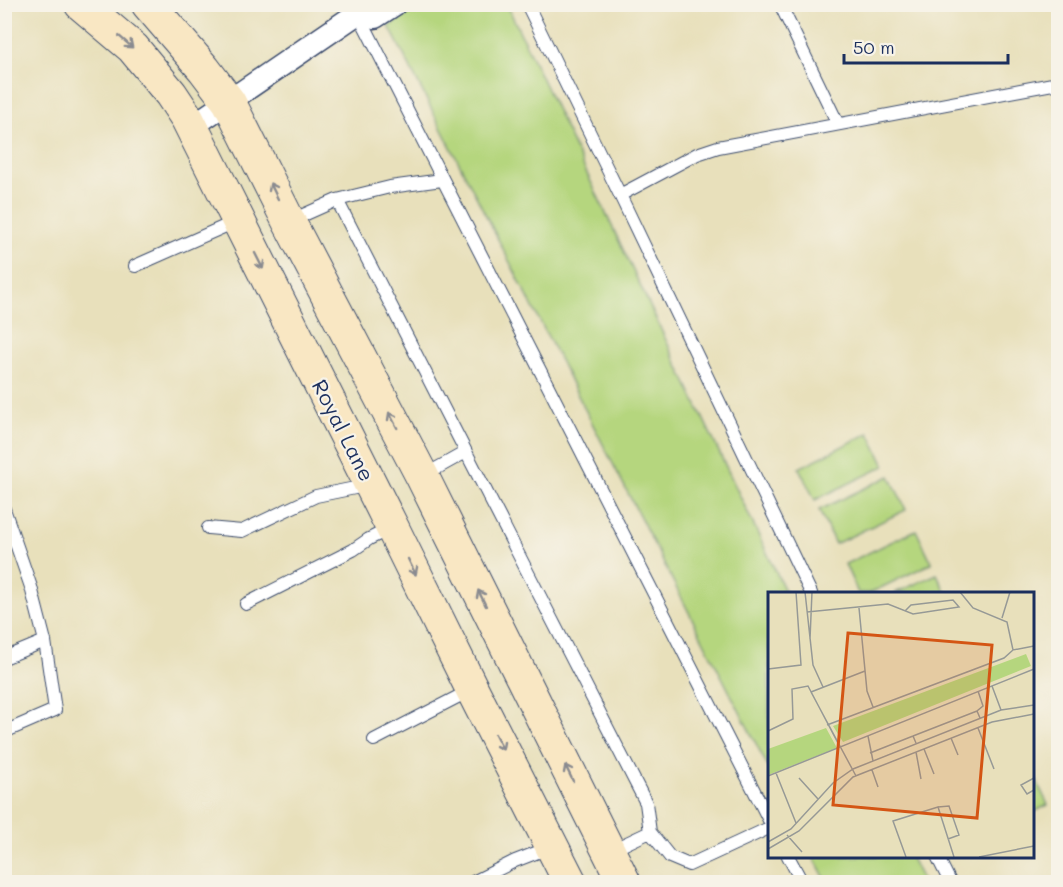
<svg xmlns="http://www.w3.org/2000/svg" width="1063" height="887" font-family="Mali,sans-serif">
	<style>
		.green { fill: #b5d67e; stroke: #68826e; stroke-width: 1.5 }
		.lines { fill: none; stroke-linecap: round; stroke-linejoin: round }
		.lane-casing { stroke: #3a4a6c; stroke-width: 14 }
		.street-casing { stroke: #3a4a6c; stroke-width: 25 }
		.secondary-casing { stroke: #3a4a6c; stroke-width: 35 }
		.lane { stroke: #fff; stroke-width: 12 }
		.street { stroke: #fff; stroke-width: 22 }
		.secondary { stroke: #f9e7c3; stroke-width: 33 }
		.oneway { stroke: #8a8b90 }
		.labels { text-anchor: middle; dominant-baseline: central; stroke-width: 4.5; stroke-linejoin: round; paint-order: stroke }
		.street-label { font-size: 21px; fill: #1b2f5e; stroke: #f7f3e8 }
		.inset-road { fill: none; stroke: #969996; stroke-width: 1.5 }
		.view { fill: #d45514; fill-opacity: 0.15; stroke: #d45514; stroke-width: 3 }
		.inset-edge { fill: none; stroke: #1b2f5e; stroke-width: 3 }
	</style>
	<rect width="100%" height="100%" fill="#f7f3e8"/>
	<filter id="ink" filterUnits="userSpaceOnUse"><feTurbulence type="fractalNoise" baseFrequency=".0167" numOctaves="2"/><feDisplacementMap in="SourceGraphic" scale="12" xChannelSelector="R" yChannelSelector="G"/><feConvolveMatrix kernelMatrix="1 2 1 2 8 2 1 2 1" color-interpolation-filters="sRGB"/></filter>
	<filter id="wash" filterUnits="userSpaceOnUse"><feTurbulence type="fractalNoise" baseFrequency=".008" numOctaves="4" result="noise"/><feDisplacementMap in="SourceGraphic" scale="24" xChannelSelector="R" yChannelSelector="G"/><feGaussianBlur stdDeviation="1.35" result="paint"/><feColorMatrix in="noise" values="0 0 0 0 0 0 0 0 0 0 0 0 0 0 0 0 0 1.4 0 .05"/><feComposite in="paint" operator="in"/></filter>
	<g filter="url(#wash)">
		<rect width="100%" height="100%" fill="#e8e0bb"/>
		<path class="green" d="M 421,5 L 507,5 L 786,593 L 769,593 L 769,769 L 389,26 Z
			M 869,433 L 885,466 L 815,500 L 799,468 Z
			M 890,476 L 906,510 L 835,544 L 819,510 Z
			M 916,530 L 932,563 L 870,593 L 858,593 L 845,564 Z
			M 937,574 L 946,593 L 895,593 Z
			M 1032,772 L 1048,805 L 1032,813 Z
			M 813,856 L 910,856 L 923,882 L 827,882 Z"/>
	</g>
	<g filter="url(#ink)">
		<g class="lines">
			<defs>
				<path id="lane" d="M 527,4 L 620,195 L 811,593
					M 780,4 L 838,124
					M 357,11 L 769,820
					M 620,195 L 697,154 L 718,147 L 1058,83
					M 337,200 L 466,452 L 423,476
					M 290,221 L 337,200 L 390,187 L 442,180
					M 135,266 L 237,221
					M 466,452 L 646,803 L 650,832
					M 4,509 L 31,587 L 45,641 L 4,658
					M 208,528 L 242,531 L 316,496 L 355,488 L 367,481
					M 246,604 L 353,550 L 369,539 L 391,528
					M 4,732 L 55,710 L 45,641
					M 374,740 L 471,690
					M 610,851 L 650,832 L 670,857 L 689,865 L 769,828
					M 788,856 L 802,882
					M 937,856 L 950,882
					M 473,882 L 515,861 L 551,847"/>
				<path id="street" d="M 358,13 L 375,17 L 395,4
					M 191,127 L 358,13 L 361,4"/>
				<path id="secondary" d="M 81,4 L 133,48 L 171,94 L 187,118 L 392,527 L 472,689 L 570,882
					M 148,4 L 204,69 L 229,102 L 289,222 L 422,476 L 624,882"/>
			</defs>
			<use href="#lane" class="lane-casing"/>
			<use href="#street" class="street-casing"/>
			<use href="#secondary" class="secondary-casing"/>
			<use href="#lane" class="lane"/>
			<use href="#street" class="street"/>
			<use href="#secondary" class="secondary"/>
		</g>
		<defs><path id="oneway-shaft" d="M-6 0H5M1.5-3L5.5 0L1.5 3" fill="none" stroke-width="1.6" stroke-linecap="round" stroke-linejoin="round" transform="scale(1.5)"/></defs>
		<g class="oneway">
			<use href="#oneway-shaft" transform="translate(126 42) rotate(41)"/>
			<use href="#oneway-shaft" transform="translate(274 191) rotate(-116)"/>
			<use href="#oneway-shaft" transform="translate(259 261) rotate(63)"/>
			<use href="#oneway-shaft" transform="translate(393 420) rotate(-118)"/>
			<use href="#oneway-shaft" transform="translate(412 567) rotate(64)"/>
			<use href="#oneway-shaft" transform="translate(482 598) rotate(-116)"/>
			<use href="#oneway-shaft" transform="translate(499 742) rotate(63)"/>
			<use href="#oneway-shaft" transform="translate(569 773) rotate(-116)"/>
		</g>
	</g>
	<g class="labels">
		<g class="street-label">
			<text transform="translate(344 430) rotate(63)">Royal Lane</text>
		</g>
	</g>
	<g transform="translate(768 592)">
		<rect width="266" height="266" fill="#e8e0bb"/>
		<path d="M 258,62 L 263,74 L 75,150 L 65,134 ZM 58,136 L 69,156 L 0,183 L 0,157 Z" fill="#b5d67e"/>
		<path class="inset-road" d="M 37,0 L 45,73 L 55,95M 192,0 L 205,16 L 239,30 L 245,58 L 266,54M 91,16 L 99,99 L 105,115M 39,20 L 120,12 L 145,22 L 191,15 L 185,8 L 143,13 L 137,19M 234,26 L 242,0M 42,47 L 44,0M 0,77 L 33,73 L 28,0M 224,94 L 233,118M 210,99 L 215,114 L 209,119 L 212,126M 43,100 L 88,184M 43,100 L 97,79M 59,133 L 236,66 L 245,58M 210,136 L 226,177M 0,139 L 25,127 L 24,97 L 40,94 L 72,155M 100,144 L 105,169M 145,144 L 209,119M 183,146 L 190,163M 156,157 L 166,182M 148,160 L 153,187M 102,161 L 145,144 L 148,151M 104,178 L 110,195M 8,181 L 28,231M 0,184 L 266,77M 31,186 L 50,207M 266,186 L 253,193 L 259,202 L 266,198M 170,215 L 181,214 L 191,243 L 180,247M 19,243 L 34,260M 0,250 L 23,237 L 65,191 L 85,177 L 233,118 L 266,113M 0,257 L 31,239 L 85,185 L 224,130 L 266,122M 138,265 L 125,229 L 170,215 L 186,265M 211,265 L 266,254"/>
		<path class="view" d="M 80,41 L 224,53 L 209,226 L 65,213 Z"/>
		<rect width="266" height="266" class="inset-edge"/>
	</g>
	<rect width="1063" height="887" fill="none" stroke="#f7f3e8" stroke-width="24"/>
	<path d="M844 54v9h164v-9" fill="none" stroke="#1b2f5e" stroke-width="3"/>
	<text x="853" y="54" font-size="18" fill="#1b2f5e" stroke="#f7f3e8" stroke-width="4.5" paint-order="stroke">50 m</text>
</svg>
